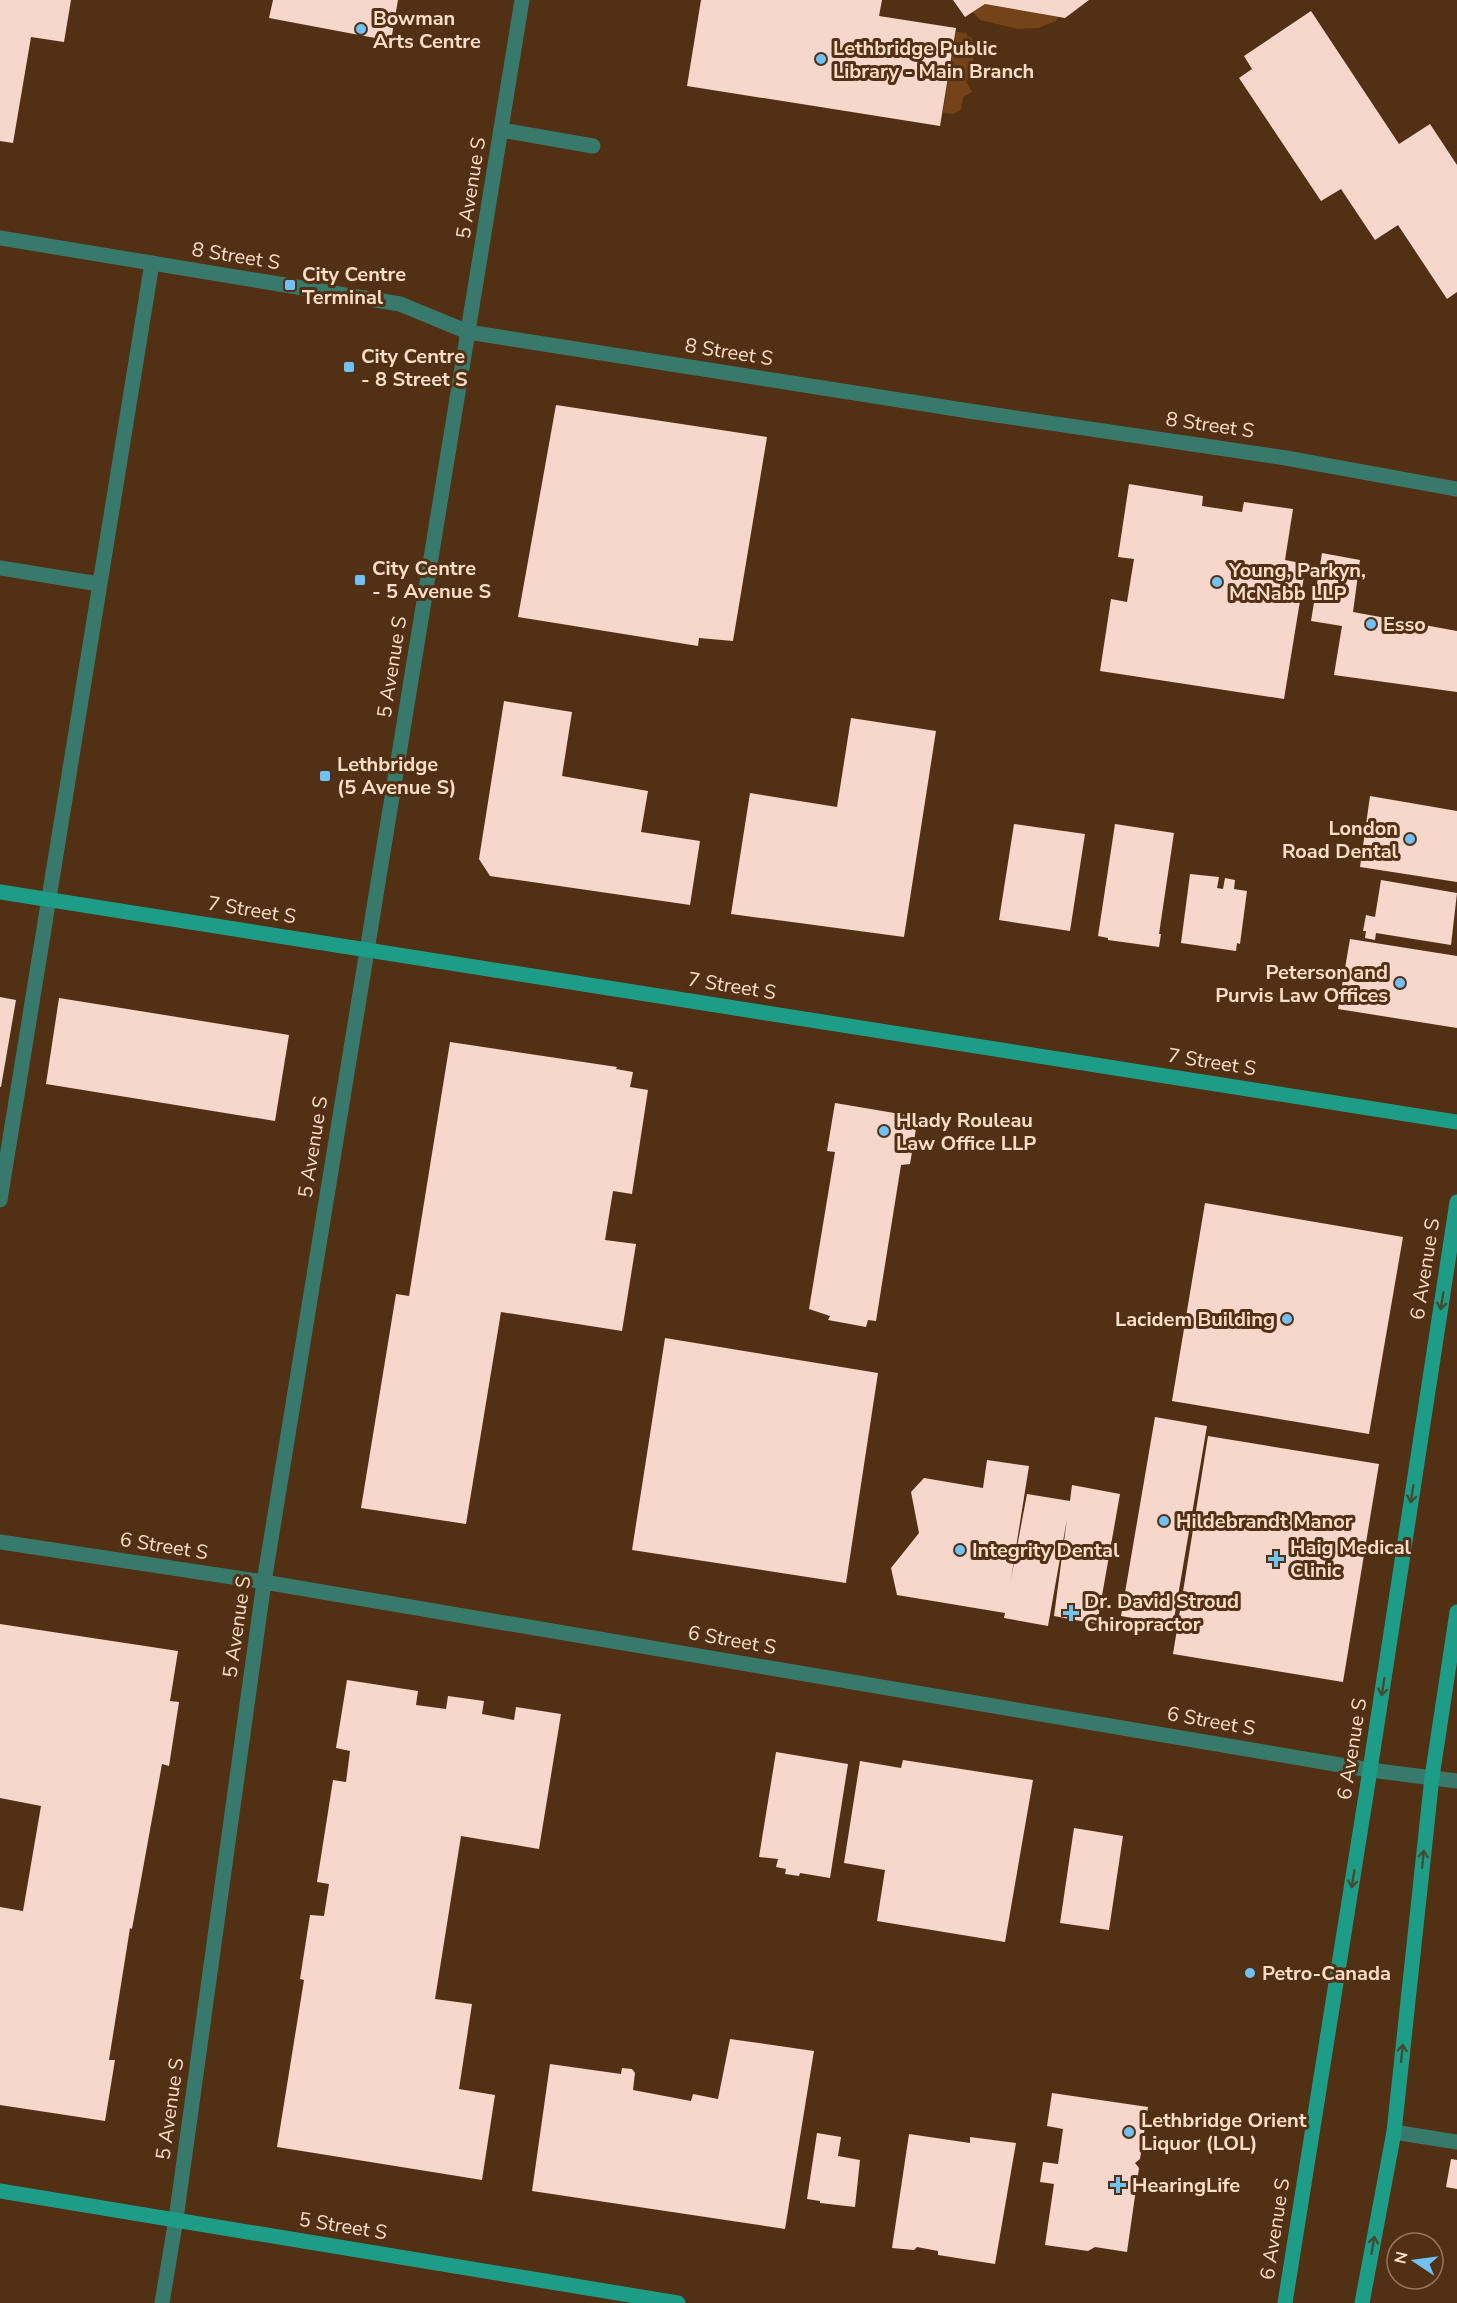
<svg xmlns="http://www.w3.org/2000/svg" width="1457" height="2303" font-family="'Nunito Sans',sans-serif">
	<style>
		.green { fill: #754318 }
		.building { fill: #f7d6cb }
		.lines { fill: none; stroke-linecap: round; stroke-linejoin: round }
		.lane { stroke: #377a6c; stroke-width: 15 }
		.street { stroke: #377a6c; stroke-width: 15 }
		.secondary { stroke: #1d9d88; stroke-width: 15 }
		.oneway { stroke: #454b31 }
		.poi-dot { fill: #71c1f5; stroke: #523014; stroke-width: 2 }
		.labels { text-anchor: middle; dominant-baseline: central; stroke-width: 6; stroke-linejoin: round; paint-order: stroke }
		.poi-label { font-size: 20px; font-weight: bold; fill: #fbdec9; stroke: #523014; text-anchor: start }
		.street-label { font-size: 20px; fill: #fbdec9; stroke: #523014 }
	</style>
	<rect width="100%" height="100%" fill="#523014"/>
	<path class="green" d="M 985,4 L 1058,17 L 1056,21 L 1038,28 L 1018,29 L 980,20 L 973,12 Z
		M 956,32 L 966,33 L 968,37 L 971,37 C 977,49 970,60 975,72 L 966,81 L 972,92 L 963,97 L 961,110 L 953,114 L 943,113 Z"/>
	<path class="building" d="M 0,0 L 71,0 L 64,42 L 31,37 L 13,143 L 0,141 Z
		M 273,0 L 398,0 L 391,41 L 269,18 Z
		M 701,0 L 882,0 L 879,16 L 956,28 L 940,126 L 687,86 Z
		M 953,0 L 1089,0 L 1065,18 L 985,4 L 965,17 Z
		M 1311,11 L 1399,144 L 1430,124 L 1457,165 L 1457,292 L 1447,299 L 1398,225 L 1375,240 L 1341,189 L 1321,201 L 1239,78 L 1252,69 L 1244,56 Z
		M 556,405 L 767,437 L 733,641 L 699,638 L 698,646 L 518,617 Z
		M 1129,484 L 1203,496 L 1202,506 L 1242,512 L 1244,502 L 1293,509 L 1285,560 L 1306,564 L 1284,699 L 1100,671 L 1111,599 L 1127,602 L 1134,559 L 1118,557 Z
		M 1322,553 L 1360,560 L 1353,612 L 1457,631 L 1457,692 L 1334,675 L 1342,626 L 1311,621 Z
		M 504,701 L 572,712 L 562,776 L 648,791 L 641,832 L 700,841 L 690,905 L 490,876 L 479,859 Z
		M 851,718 L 936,731 L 904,937 L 731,914 L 750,793 L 837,807 Z
		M 1370,796 L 1457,811 L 1457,882 L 1360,867 Z
		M 1014,824 L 1085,834 L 1070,931 L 999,920 Z
		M 1115,824 L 1174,833 L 1159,934 L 1161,934 L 1159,947 L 1108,940 L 1108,938 L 1098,936 Z
		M 1190,874 L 1219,877 L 1217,888 L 1223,889 L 1225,878 L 1235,880 L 1234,889 L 1247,891 L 1240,944 L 1237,943 L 1236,951 L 1181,943 Z
		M 1381,880 L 1457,893 L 1451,945 L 1376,933 L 1375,940 L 1365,938 L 1366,931 L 1363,931 L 1366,915 L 1375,917 Z
		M 1350,939 L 1457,956 L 1457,1028 L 1338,1009 Z
		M 0,997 L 16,1000 L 1,1087 L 0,1087 Z
		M 59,998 L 289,1035 L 275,1121 L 46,1084 Z
		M 450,1042 L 617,1067 L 616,1069 L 633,1072 L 630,1087 L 648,1090 L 632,1194 L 613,1191 L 605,1240 L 636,1244 L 622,1331 L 501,1312 L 466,1524 L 361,1508 L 396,1294 L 409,1296 Z
		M 835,1103 L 918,1117 L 910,1164 L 901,1165 L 876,1321 L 868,1320 L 866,1327 L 828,1320 L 830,1316 L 809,1309 L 835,1152 L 827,1151 Z
		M 1205,1203 L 1403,1237 L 1369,1434 L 1172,1401 Z
		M 665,1338 L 878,1373 L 846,1583 L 632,1550 Z
		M 1155,1417 L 1207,1426 L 1173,1625 L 1121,1616 Z
		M 1208,1436 L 1379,1464 L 1343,1682 L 1173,1654 Z
		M 987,1460 L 1029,1466 L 1011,1579 L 1027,1494 L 1070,1501 L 1072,1485 L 1120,1494 L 1097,1624 L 1054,1616 L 1067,1519 L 1048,1626 L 1004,1618 L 1005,1613 L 897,1595 L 891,1568 L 919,1533 L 911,1492 L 924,1478 L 983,1488 Z
		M 0,1624 L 178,1651 L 170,1701 L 179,1702 L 169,1766 L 162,1764 L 132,1929 L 130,1928 L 109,2060 L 115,2060 L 105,2121 L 0,2105 L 0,1907 L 23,1911 L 41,1806 L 0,1798 Z
		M 347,1680 L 418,1691 L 416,1705 L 446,1709 L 448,1696 L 484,1701 L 482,1714 L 514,1720 L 516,1707 L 561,1714 L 539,1849 L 461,1836 L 435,1999 L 472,2004 L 459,2089 L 495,2095 L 482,2180 L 277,2147 L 304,1980 L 300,1979 L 310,1915 L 324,1916 L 329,1884 L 317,1882 L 333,1780 L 346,1782 L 350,1751 L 336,1748 Z
		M 776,1752 L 848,1764 L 830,1878 L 800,1873 L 799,1876 L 785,1874 L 786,1869 L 776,1867 L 778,1859 L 759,1857 Z
		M 903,1760 L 1033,1780 L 1005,1942 L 877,1921 L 885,1870 L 844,1863 L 860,1761 L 901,1768 Z
		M 1074,1828 L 1123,1836 L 1109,1930 L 1060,1923 Z
		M 730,2039 L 814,2051 L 785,2229 L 532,2191 L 550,2064 L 621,2074 L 622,2068 L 632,2069 L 635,2073 L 633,2090 L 691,2101 L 693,2094 L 718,2099 Z
		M 1052,2093 L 1148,2107 L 1140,2159 L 1135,2163 L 1139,2168 L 1127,2252 L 1095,2247 L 1088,2251 L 1045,2245 L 1054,2184 L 1040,2182 L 1043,2162 L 1058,2164 L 1063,2129 L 1047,2126 Z
		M 817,2133 L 841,2137 L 838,2156 L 860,2160 L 855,2207 L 820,2203 L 820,2201 L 807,2199 Z
		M 909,2134 L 970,2143 L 970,2137 L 1016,2143 L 995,2264 L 938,2255 L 938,2251 L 917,2247 L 914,2250 L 892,2248 Z
		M 1451,2159 L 1457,2160 L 1457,2189 L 1446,2187 Z"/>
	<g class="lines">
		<path class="lane" d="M 501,130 L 593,146
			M 0,568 L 99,584
			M 0,1200 L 152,263
			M 1394,2132 L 1457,2142"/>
		<path class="street" d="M 0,238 L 400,304 L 468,332 L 969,411 L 1286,458 L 1457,489
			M 0,1542 L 264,1582 L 1370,1770 L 1457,1781
			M 162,2303 L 176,2219 L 264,1582 L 522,0"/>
		<path class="secondary" d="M 0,892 L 1457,1122
			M 0,2191 L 678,2303
			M 1285,2303 L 1370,1770 L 1457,1202
			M 1362,2303 L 1394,2132 L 1432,1777 L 1457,1612"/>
	</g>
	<defs><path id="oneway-shaft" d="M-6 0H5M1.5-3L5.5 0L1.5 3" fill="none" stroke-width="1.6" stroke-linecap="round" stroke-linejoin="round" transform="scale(1.5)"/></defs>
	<g class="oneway">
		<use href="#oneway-shaft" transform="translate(1442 1301) rotate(99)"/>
		<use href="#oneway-shaft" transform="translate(1412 1494) rotate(99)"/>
		<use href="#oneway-shaft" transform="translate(1383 1687) rotate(99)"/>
		<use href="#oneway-shaft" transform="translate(1423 1859) rotate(-84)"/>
		<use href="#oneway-shaft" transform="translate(1353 1879) rotate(99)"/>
		<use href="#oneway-shaft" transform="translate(1402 2053) rotate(-84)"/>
		<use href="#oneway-shaft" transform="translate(1373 2245) rotate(-80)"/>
	</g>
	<g class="poi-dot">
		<circle cx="361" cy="29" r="6"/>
		<circle cx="821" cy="59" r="6"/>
		<rect x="284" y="279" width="12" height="12" rx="3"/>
		<rect x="343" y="361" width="12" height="12" rx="3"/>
		<rect x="354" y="574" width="12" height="12" rx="3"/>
		<circle cx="1217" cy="582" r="6"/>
		<circle cx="1371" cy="624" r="6"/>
		<rect x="319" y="770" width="12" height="12" rx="3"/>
		<circle cx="1410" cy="839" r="6"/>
		<circle cx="1400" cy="983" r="6"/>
		<circle cx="884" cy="1131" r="6"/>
		<circle cx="1287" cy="1319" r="6"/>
		<circle cx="1164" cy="1521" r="6"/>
		<circle cx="960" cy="1550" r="6"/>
		<path d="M1273 1550h6v6h6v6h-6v6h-6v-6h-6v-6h6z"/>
		<path d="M1068 1604h6v6h6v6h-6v6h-6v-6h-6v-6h6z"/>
		<circle cx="1250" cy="1973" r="6"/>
		<circle cx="1129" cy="2132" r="6"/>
		<path d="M1115 2176h6v6h6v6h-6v6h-6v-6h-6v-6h6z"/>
	</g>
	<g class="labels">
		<g class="poi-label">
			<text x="373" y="18">Bowman<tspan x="373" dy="23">Arts Centre</tspan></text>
			<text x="833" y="48">Lethbridge Public<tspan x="833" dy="23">Library - Main Branch</tspan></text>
			<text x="302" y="274">City Centre<tspan x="302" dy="23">Terminal</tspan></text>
			<text x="361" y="356">City Centre<tspan x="361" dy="23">- 8 Street S</tspan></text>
			<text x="372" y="568">City Centre<tspan x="372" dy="23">- 5 Avenue S</tspan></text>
			<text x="1229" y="570">Young, Parkyn,<tspan x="1229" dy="23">McNabb LLP</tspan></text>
			<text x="1383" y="624">Esso</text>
			<text x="337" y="764">Lethbridge<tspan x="337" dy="23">(5 Avenue S)</tspan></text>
			<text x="1398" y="828" text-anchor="end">London<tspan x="1398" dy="23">Road Dental</tspan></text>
			<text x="1388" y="972" text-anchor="end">Peterson and<tspan x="1388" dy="23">Purvis Law Offices</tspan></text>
			<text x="896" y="1120">Hlady Rouleau<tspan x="896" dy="23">Law Office LLP</tspan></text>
			<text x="1275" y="1319" text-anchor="end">Lacidem Building</text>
			<text x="1176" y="1521">Hildebrandt Manor</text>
			<text x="1290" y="1547">Haig Medical<tspan x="1290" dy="23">Clinic</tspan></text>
			<text x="972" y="1550">Integrity Dental</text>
			<text x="1084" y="1601">Dr. David Stroud<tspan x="1084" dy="23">Chiropractor</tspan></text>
			<text x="1262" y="1973">Petro-Canada</text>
			<text x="1141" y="2120">Lethbridge Orient<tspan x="1141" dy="23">Liquor (LOL)</tspan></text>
			<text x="1132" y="2185">HearingLife</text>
		</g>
		<g class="street-label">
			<text transform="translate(471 188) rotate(-81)">5 Avenue S</text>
			<text transform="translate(236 256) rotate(9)">8 Street S</text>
			<text transform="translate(729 352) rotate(9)">8 Street S</text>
			<text transform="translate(1210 425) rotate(8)">8 Street S</text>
			<text transform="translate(392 667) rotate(-81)">5 Avenue S</text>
			<text transform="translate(252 910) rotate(9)">7 Street S</text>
			<text transform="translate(732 986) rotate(9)">7 Street S</text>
			<text transform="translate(1212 1062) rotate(9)">7 Street S</text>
			<text transform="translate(313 1147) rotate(-81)">5 Avenue S</text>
			<text transform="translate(1425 1269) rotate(-81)">6 Avenue S</text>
			<text transform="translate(164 1546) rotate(9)">6 Street S</text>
			<text transform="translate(237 1627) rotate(-82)">5 Avenue S</text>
			<text transform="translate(732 1640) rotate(10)">6 Street S</text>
			<text transform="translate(1211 1721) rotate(10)">6 Street S</text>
			<text transform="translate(1352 1749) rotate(-81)">6 Avenue S</text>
			<text transform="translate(170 2109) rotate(-82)">5 Avenue S</text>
			<text transform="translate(343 2226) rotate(9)">5 Street S</text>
			<text transform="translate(1275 2229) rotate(-81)">6 Avenue S</text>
		</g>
	</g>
	<g transform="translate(1415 2261) rotate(283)"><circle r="28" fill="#523014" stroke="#96765c" stroke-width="1.5"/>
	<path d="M0-4.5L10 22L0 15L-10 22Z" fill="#71c1f5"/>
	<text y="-9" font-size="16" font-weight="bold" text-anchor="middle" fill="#fbdec9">N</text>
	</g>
</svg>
